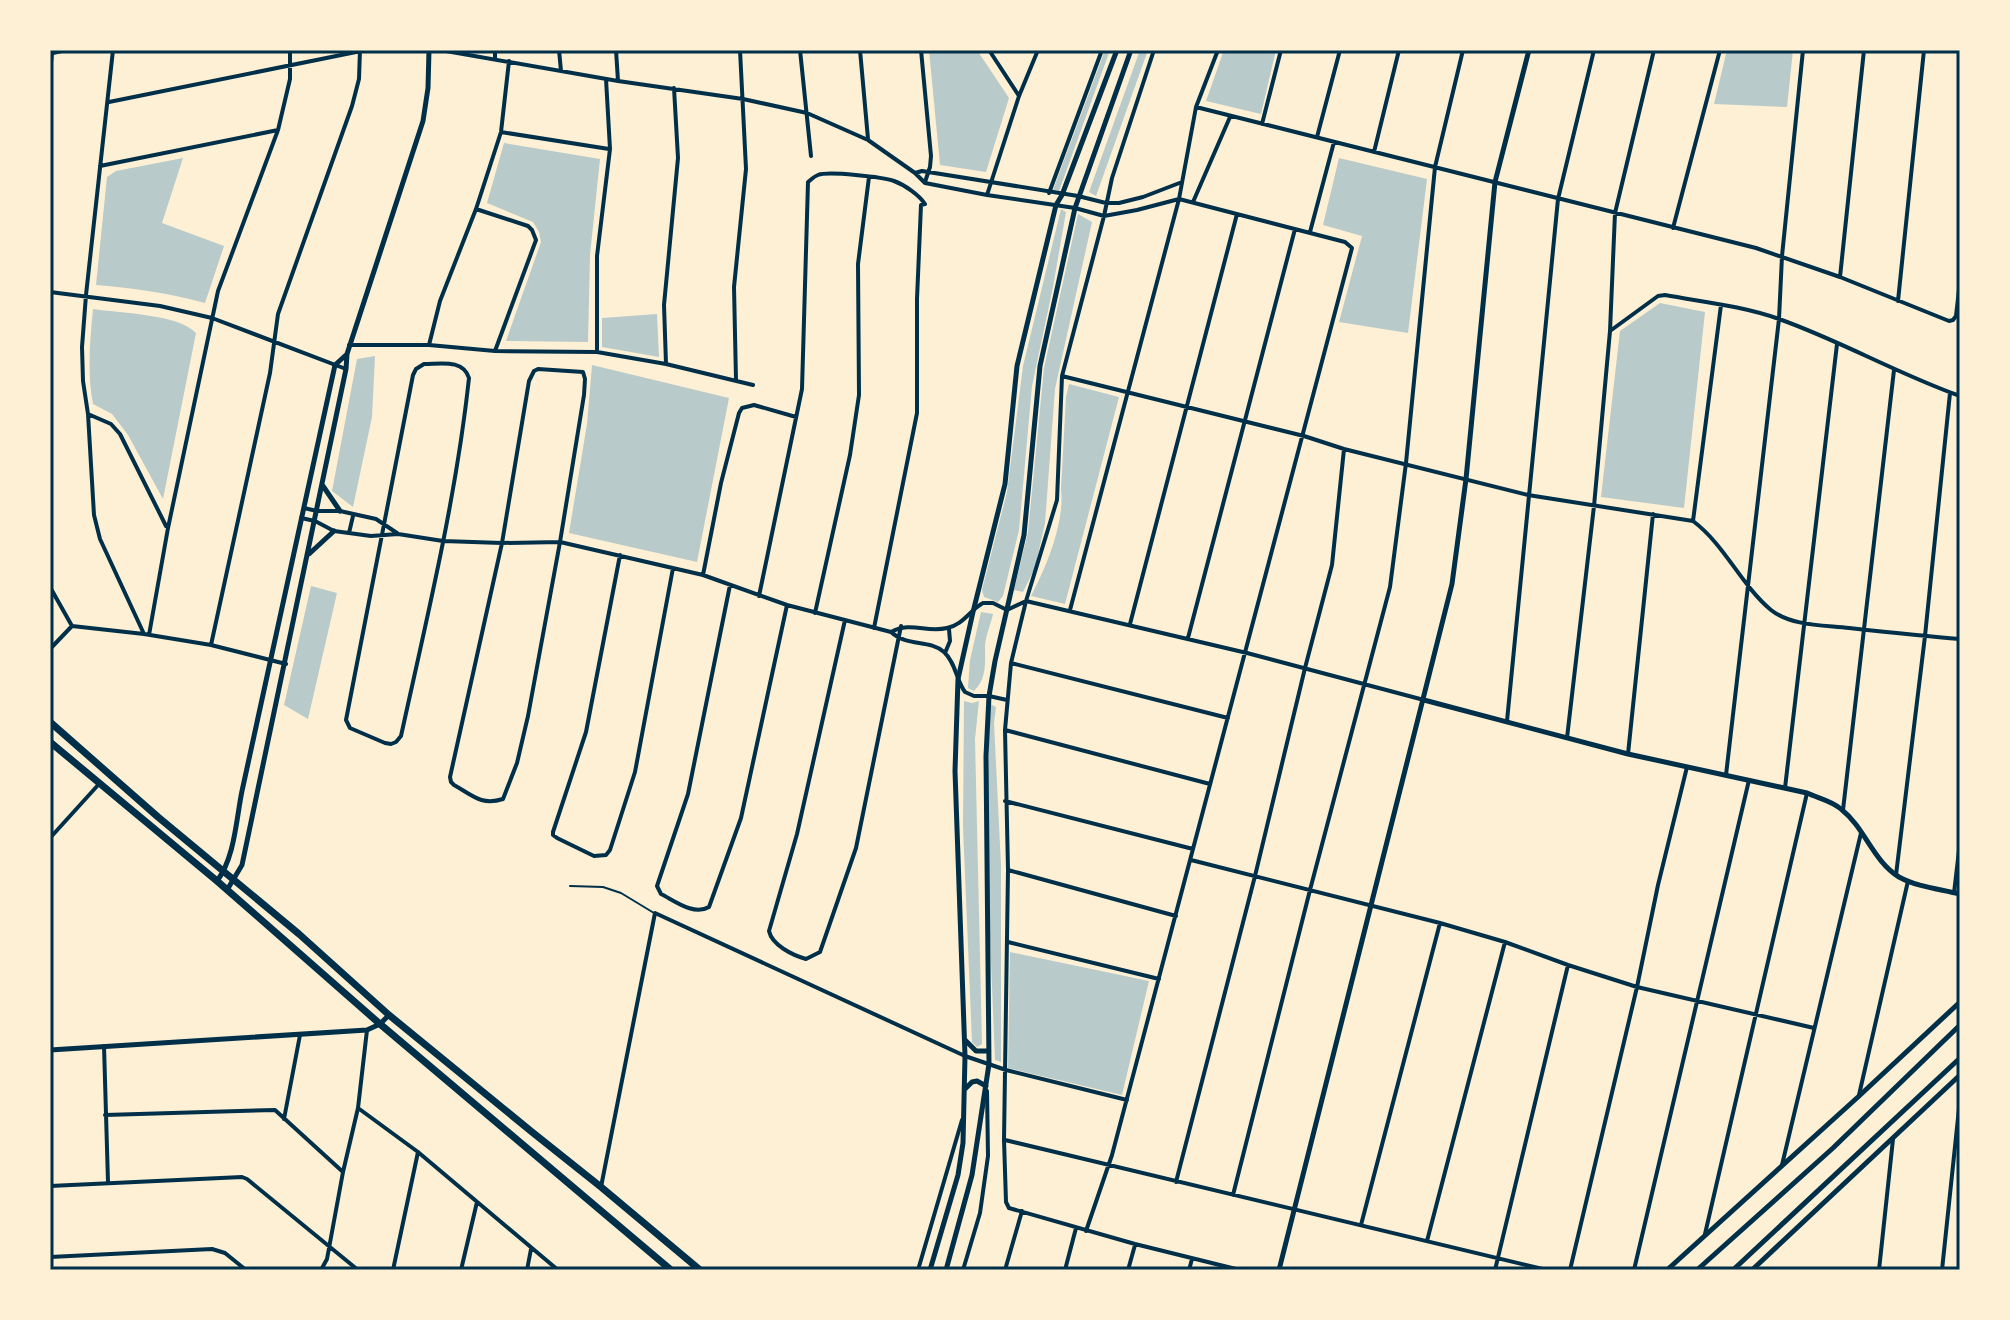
<svg xmlns="http://www.w3.org/2000/svg" width="2010" height="1320" font-family="Montserrat,sans-serif">
	<style>
		.green { fill: #b9caca }
		.lines { fill: none; stroke-linecap: round; stroke-linejoin: round }
		.service { stroke: #003049; stroke-width: 2 }
		.minor { stroke: #003049; stroke-width: 4 }
		.tertiary { stroke: #003049; stroke-width: 5 }
		.primary { stroke: #003049; stroke-width: 7 }
		.neatline { fill: none; stroke: #003049; stroke-width: 3 }
	</style>
	<rect width="100%" height="100%" fill="#fdf0d5"/>
	<path class="green" d="M 929,50 L 977,50 L 1009,98 L 986,172 L 940,165 Z
		M 1105,50 L 1110,50 L 1059,191 L 1053,190 Z
		M 1140,50 L 1148,50 L 1096,196 L 1089,192 Z
		M 1224,50 L 1276,50 L 1261,114 L 1206,101 Z
		M 1727,50 L 1793,50 L 1787,107 L 1714,104 Z
		M 504,143 L 600,159 L 590,255 L 588,342 L 506,341 L 541,242 L 539,232 L 533,222 L 487,203 Z
		M 183,158 L 162,223 L 224,246 L 205,303 C 169,293 134,288 96,285 L 107,177 L 116,171 Z
		M 1339,158 L 1427,179 L 1408,333 L 1339,322 L 1362,236 L 1323,225 Z
		M 1061,209 L 1066,212 L 1053,287 L 1032,386 L 1019,530 L 1003,596 L 998,602 L 984,597 L 982,590 L 1007,492 L 1023,366 Z
		M 1078,214 L 1092,222 L 1055,389 L 1045,523 L 1035,568 L 1023,592 L 1014,590 L 1028,532 L 1044,368 Z
		M 1660,303 L 1705,312 L 1684,508 L 1601,497 L 1620,331 Z
		M 93,309 C 118,313 179,314 196,333 L 163,499 L 128,435 L 112,414 L 93,404 C 87,373 90,340 93,309 Z
		M 657,314 L 659,357 L 602,347 L 602,318 Z
		M 375,356 L 372,417 L 353,507 L 332,491 L 357,359 Z
		M 592,365 L 729,398 L 697,562 L 569,533 L 587,424 Z
		M 1069,384 L 1119,397 L 1065,604 L 1031,596 C 1046,568 1065,522 1061,489 L 1066,397 Z
		M 311,586 L 337,593 L 308,719 L 284,705 Z
		M 981,612 L 993,614 C 991,624 985,637 985,647 C 985,662 987,679 974,691 L 968,688 L 970,660 Z
		M 964,701 L 972,703 L 979,701 L 975,739 L 982,1044 L 977,1047 L 972,1042 L 963,827 Z
		M 990,704 L 996,707 L 994,723 L 1001,865 L 1001,1062 L 995,1060 L 986,840 Z
		M 1010,952 L 1149,981 L 1122,1095 L 1008,1068 Z"/>
	<g class="lines">
		<path class="service" d="M 570,886 L 603,887 L 621,893 L 654,913"/>
		<path class="minor" d="M 113,50 L 86,295 L 82,347 L 83,381 L 88,414 L 94,515 L 100,539 L 144,634
			M 440,50 L 618,81 L 743,99 L 807,113 L 868,140 L 915,173 L 925,183 L 987,195 L 1075,208 L 1104,216 L 1137,210 L 1179,199 L 1345,242 L 1352,248 L 1112,1155 L 1086,1231
			M 495,50 L 495,59
			M 559,50 L 561,71
			M 616,50 L 618,81
			M 800,50 L 811,156
			M 860,50 L 868,139
			M 921,50 L 931,156 L 930,167 L 925,182
			M 989,50 L 1019,96
			M 1154,50 L 1112,178 L 1104,216 L 1062,376 L 1057,500 L 1026,601 L 1011,663 L 1005,730 L 1008,870 L 1004,1140 L 1006,1202 L 1009,1208 L 1135,1244 L 1240,1270
			M 53,53 L 66,50
			M 50,72 L 52,53
			M 109,102 L 361,51 L 386,50
			M 1196,107 L 1756,248 L 1840,277 L 1949,321 L 1953,320 L 1956,316 L 1960,281
			M 1262,124 L 1281,50
			M 501,132 L 609,149
			M 1317,137 L 1340,50
			M 1374,152 L 1399,50
			M 100,166 L 278,130
			M 915,173 L 922,171 L 1078,196 L 1106,203 L 1119,203 L 1143,197 L 1182,182
			M 1049,193 L 1102,50
			M 987,195 L 1019,96 L 1038,50
			M 1193,202 L 1230,117
			M 476,209 L 528,226 L 532,230 L 536,240 L 495,351
			M 1673,228 L 1720,50
			M 1310,232 L 1334,142
			M 1840,277 L 1864,50
			M 50,292 L 160,306 L 212,318 L 346,369
			M 1898,301 L 1924,50
			M 1610,331 L 1658,296 L 1665,295 C 1703,302 1742,306 1779,319 C 1841,341 1898,374 1960,396
			M 349,345 L 429,345 L 495,351 L 597,352 L 666,364 L 753,385
			M 429,345 L 440,301 L 476,209 L 501,132 L 509,61
			M 597,352 L 597,256 L 610,149 L 606,79
			M 424,364 C 441,364 463,359 469,378 C 456,499 427,617 401,736 L 396,742 L 391,744 L 385,743 L 350,728 L 346,720 L 413,375 L 416,369 Z
			M 666,364 L 664,305 L 678,158 L 674,88
			M 538,369 L 583,372 L 585,379 L 584,395 L 560,542 L 528,716 L 517,763 L 503,799 C 481,806 472,795 454,785 L 451,782 L 450,777 L 502,543 L 529,381 L 534,371 Z
			M 1062,376 L 1304,436 L 1344,449 L 1528,495 L 1693,521 C 1725,545 1741,585 1771,610 C 1791,626 1824,625 1849,628 C 1886,632 1923,636 1960,639
			M 736,380 L 734,287 L 746,169 L 740,50
			M 88,414 L 111,424 L 120,434 L 166,526
			M 304,508 L 317,511 L 340,511 L 376,519 L 397,533
			M 301,518 L 315,521 L 334,531 L 371,536 L 398,534 L 443,541 L 502,543 L 560,542 L 703,575 L 787,605 L 891,632 C 907,647 929,639 944,652 C 956,663 956,680 965,692 L 974,696 L 989,696 L 1007,700
			M 1693,521 L 1721,305
			M 349,533 L 353,516
			M 620,555 L 586,732 L 553,832 L 553,835 L 557,838 L 594,856 L 606,855 L 610,850 L 635,772 L 673,568
			M 703,575 L 721,483 L 739,413 L 742,408 L 754,405 L 796,417
			M 730,585 L 688,794 L 657,886 L 661,894 C 675,901 694,916 709,907 L 741,818 L 787,605
			M 50,587 L 72,626
			M 759,596 L 802,389 L 808,182 C 813,178 813,177 818,175 C 828,171 883,177 894,181 C 905,185 919,195 925,204 L 921,205 L 917,299 L 917,413 L 874,628
			M 1070,610 L 1179,199 L 1196,107 L 1218,50
			M 815,613 L 850,455 L 859,395 L 858,264 L 869,177
			M 845,620 L 797,834 L 769,931 C 772,945 792,955 806,959 L 820,952 L 856,848 L 901,626
			M 1130,624 L 1237,214
			M 891,632 C 911,621 926,633 947,628 C 963,625 970,610 983,603 L 993,603 L 1007,610 L 1026,601 L 1247,653 L 1424,700
			M 149,635 L 168,528 L 218,291 L 278,130 L 290,79 L 290,50
			M 1188,638 L 1295,229
			M 211,645 L 270,373 L 278,314 L 352,106 L 359,79 L 360,50
			M 50,649 L 72,626 L 144,634 L 211,645 L 286,664
			M 945,653 L 950,641 L 949,629
			M 1011,663 L 1228,718
			M 1507,721 L 1558,199 L 1594,50
			M 1005,730 L 1210,784
			M 1567,738 L 1594,506 L 1610,331 L 1615,213 L 1654,50
			M 1628,754 L 1653,514
			M 1726,775 L 1779,319 L 1782,256 L 1803,50
			M 1785,788 L 1837,344
			M 1005,801 L 1193,849
			M 1843,810 L 1894,370
			M 50,838 L 99,784
			M 1191,860 L 1440,923 L 1505,942 L 1568,965 L 1637,987 L 1814,1028
			M 1008,870 L 1176,916
			M 1896,875 L 1925,636 L 1950,393
			M 1954,893 L 1960,842
			M 1008,942 L 1159,979
			M 104,1046 L 108,1182
			M 1859,1095 L 1908,881
			M 358,1108 L 418,1152 L 558,1270
			M 105,1115 L 275,1110 L 343,1172
			M 284,1119 L 300,1035
			M 1005,1140 L 1547,1270
			M 1782,1165 L 1861,833
			M 1176,1182 L 1255,876 L 1305,668 L 1332,565 L 1344,449
			M 50,1186 L 242,1177 L 247,1179 L 358,1270
			M 601,1187 L 655,913 L 965,1056 L 1006,1070 L 1127,1100
			M 1233,1195 L 1310,890 L 1390,587 L 1406,463 L 1435,167 L 1463,50
			M 1361,1225 L 1440,923
			M 1705,1234 L 1807,793
			M 1427,1241 L 1505,942
			M 50,1257 L 212,1249 L 225,1253 L 246,1270
			M 321,1270 L 327,1259 L 343,1172 L 358,1108 L 367,1030
			M 393,1270 L 418,1152
			M 461,1270 L 477,1202
			M 527,1270 L 531,1249
			M 918,1270 L 962,1120
			M 963,1270 L 980,1213 L 988,1156 L 987,1091
			M 1005,1270 L 1022,1211
			M 1065,1270 L 1076,1228
			M 1128,1270 L 1135,1245
			M 1189,1270 L 1192,1259
			M 1495,1270 L 1568,965
			M 1570,1270 L 1637,987 L 1658,885 L 1687,767
			M 1634,1270 L 1749,780
			M 1879,1270 L 1893,1139
			M 1942,1270 L 1960,1099"/>
		<path class="tertiary" d="M 323,486 L 340,511
			M 309,554 L 334,531
			M 1424,700 L 1628,754 L 1807,793 C 1818,798 1832,801 1841,809 C 1865,828 1873,861 1899,877 C 1917,887 1940,889 1960,894
			M 217,881 C 235,857 236,820 242,791 L 335,365 L 346,355
			M 227,890 L 242,865 L 346,369 L 347,354 L 423,121 L 428,88 L 429,50
			M 965,1040 L 976,1051 L 989,1051
			M 50,1050 L 367,1030 L 380,1024 L 389,1015
			M 965,1089 L 972,1082 L 977,1081 L 986,1086
			M 930,1270 L 958,1175 L 963,1143 L 965,1056 L 955,771 L 958,679 L 973,612 L 1005,484 L 1017,366 L 1056,205 L 1062,195 L 1117,50
			M 946,1270 L 972,1175 L 989,1064 L 986,756 L 989,696 L 995,661 L 1024,535 L 1040,366 L 1075,208 L 1131,50
			M 1279,1270 L 1452,584 L 1466,479 L 1495,182 L 1529,50
			M 1667,1270 L 1858,1097 L 1960,1002
			M 1697,1270 L 1833,1148 L 1960,1025
			M 1733,1270 L 1960,1058
			M 1752,1270 L 1960,1075"/>
		<path class="primary" d="M 50,722 L 158,817 L 299,934 L 389,1015 L 532,1132 L 601,1187 L 700,1270
			M 50,742 L 217,881 L 380,1024 L 671,1270"/>
	</g>
	<rect width="2010" height="1320" fill="none" stroke="#fdf0d5" stroke-width="104"/>
	<rect x="52" y="52" width="1906" height="1216" class="neatline"/>
</svg>
